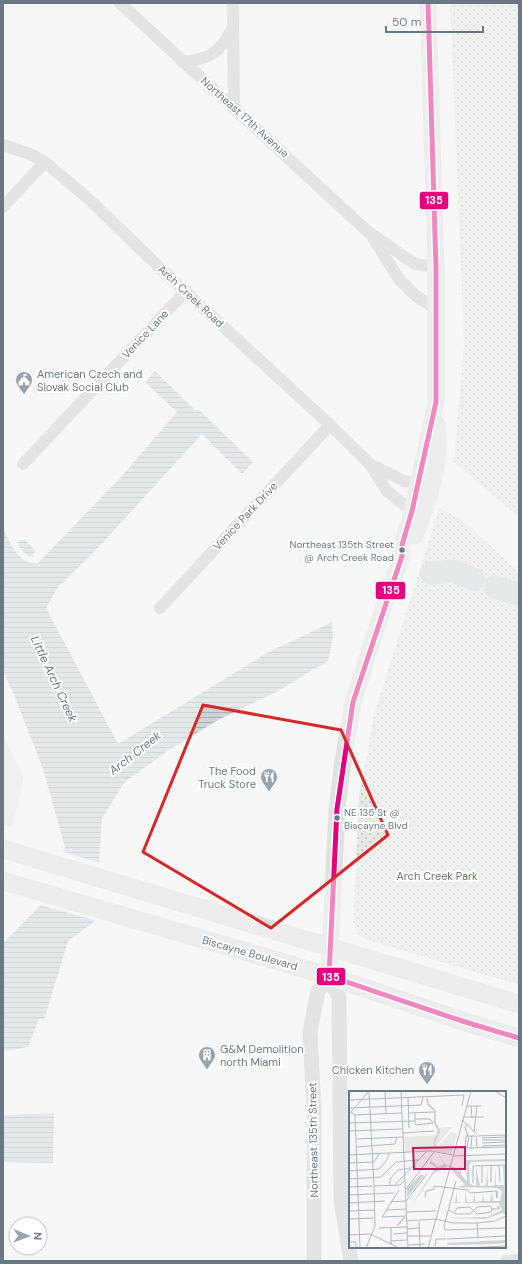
<svg xmlns="http://www.w3.org/2000/svg" width="522" height="1264" font-family="'DM Sans',sans-serif">
	<style>
		.built { fill: #e6e7e8 }
		.grass { fill: url(#grass-dots) }
		.water { fill: url(#water-rules) }
		.pier { fill: #f7f7f7 }
		.lines { fill: none; stroke-linecap: round; stroke-linejoin: round }
		.river { stroke: #ccd4d8; stroke-width: 23 }
		.minor { stroke: #cccdce; stroke-width: 12 }
		.tertiary { stroke: #cccdce; stroke-width: 15 }
		.secondary { stroke: #e0e1e1; stroke-width: 17 }
		.primary { stroke: #e0e1e1; stroke-width: 19 }
		.bus-1-casing { stroke: #fff; stroke-width: 8 }
		.bus-1 { stroke: #e5007d; stroke-width: 5 }
		.marked { fill: none; stroke: #d62828; stroke-width: 3; stroke-linejoin: round }
		.bus-dot { fill: #687887; stroke: #fff; stroke-width: 1.5 }
		.labels { text-anchor: middle; dominant-baseline: central; stroke-width: 4; stroke-linejoin: round; paint-order: stroke }
		.bus-label { font-size: 10px; fill: #687887; stroke: #fff; text-anchor: end }
		.street-label { font-size: 11px; fill: #687887; stroke: #fff }
		.poi-label { font-size: 11px; fill: #687887; stroke: #fff; text-anchor: start }
		.park-label { font-size: 11px; fill: #667963; stroke: #fff }
		.water-label { font-size: 12px; font-style: italic; fill: #637882; stroke: #fff }
		.inset-river { fill: none; stroke: #ccd4d8; stroke-width: 2 }
		.inset-road { fill: none; stroke: #b1b9c0; stroke-width: 1 }
		.view { fill: #c2185b; fill-opacity: 0.15; stroke: #c2185b; stroke-width: 2 }
		.inset-edge { fill: none; stroke: #687887; stroke-width: 2 }
		.line-badge { stroke: #fff; stroke-width: 1.5 }
		.badge-label { font-size: 11px; text-anchor: middle; font-weight: bold; fill: #fff }
	</style>
	<defs>
		<pattern id="grass-dots" width="8" height="8" patternUnits="userSpaceOnUse"><rect width="8" height="8" fill="#e6e9e4"/><path d="M2 2h.1M6 6h.1" fill="none" stroke="#bec2be" stroke-width="1.8" stroke-linecap="round"/></pattern>
		<pattern id="water-rules" width="6" height="5" patternUnits="userSpaceOnUse"><rect width="6" height="5" fill="#ccd4d8"/><path d="M0 2.5h6" fill="none" stroke="#a9b1b5"/></pattern>
	</defs>
	<rect width="100%" height="100%" fill="#f7f7f7"/>
	<path class="built" d="M 3,734 L 24,778 L 12,827 L 3,825 Z"/>
	<path class="grass" d="M 450,3 L 519,3 L 519,517 L 454,462 L 464,343 Z
		M 439,508 L 460,518 L 519,572 L 519,985 L 367,940 L 357,934 L 353,923 L 359,797 L 374,715 Z"/>
	<path class="water" d="M 155,371 L 195,410 L 199,410 L 253,462 L 242,474 L 202,434 L 95,551 L 58,587 L 46,608 L 118,744 L 267,653 L 332,622 L 333,637 L 328,661 L 276,692 L 218,720 L 166,752 L 124,783 L 102,818 L 95,921 L 68,941 L 44,1020 L 39,1019 L 28,1047 L 3,1051 L 3,943 L 40,906 L 65,847 L 43,769 L 13,692 L 3,672 L 3,529 C 12,544 18,565 38,563 L 121,477 L 177,412 L 145,382 Z
		M 21,540 L 25,540 L 35,550 L 33,557 L 28,556 L 19,547 L 18,542 Z
		M 54,1113 L 53,1163 L 3,1162 L 3,1115 Z"/>
	<path class="pier" d="M 61,851 L 101,863 L 97,921 L 40,905 Z"/>
	<g class="lines">
		<path class="river" d="M 431,573 L 454,571 L 473,579
			M 495,587 L 519,594"/>
		<path class="minor" d="M 120,3 L 367,231 L 415,264 L 436,267
			M 233,3 L 234,108
			M 182,62 C 211,59 220,53 233,27
			M 3,145 L 30,154 L 45,162 L 92,202 L 162,270 L 330,425 L 369,463 L 387,491 L 412,511
			M 3,207 L 45,162
			M 373,238 L 399,279 L 415,295 L 436,309
			M 23,464 L 186,291
			M 370,464 L 404,481 L 418,483
			M 160,608 L 330,425
			M 506,1261 L 519,1260"/>
		<path class="tertiary" d="M 314,1261 L 314,1109 L 310,1031 L 318,991 L 329,976 L 339,998 L 341,1200 L 351,1261"/>
		<path class="secondary" d="M 415,536 C 429,501 442,462 437,424
			M 329,976 L 337,809 L 342,768 L 353,702 L 387,597 L 402,556 L 402,545 L 412,511 L 436,402 L 436,267 L 428,3"/>
		<path class="primary" d="M 3,849 L 519,1004
			M 3,881 L 329,976 L 462,1021 L 519,1038"/>
		<defs>
			<path id="bus-1" d="M 428,3 L 436,267 L 436,402 L 412,511 L 402,545 L 402,556 L 353,702 L 337,809 L 329,976 L 462,1021 L 519,1038"/>
		</defs>
		<use href="#bus-1" class="bus-1-casing"/>
		<use href="#bus-1" class="bus-1"/>
	</g>
	<path d="M0 0H522V1264H0ZM 203,705 L 341,730 L 388,835 L 271,928 L 143,852 Z" fill="#f7f7f7" fill-opacity=".55" fill-rule="evenodd"/>
	<path class="marked" d="M 203,705 L 341,730 L 388,835 L 271,928 L 143,852 Z"/>
	<defs>
		<symbol id="civic-pin" viewBox="-11 -11 22 30"><path d="M0 17L-7.5 6A9.5 9.5 0 1 1 7.5 6Z" fill="#9aa4ae" stroke="#fff"/><path d="M-.6-6.5H3V-4.5H.6V-3L4-1V1h2V6H-6V1h2V-1L-.6-3ZM-1.2 2.5V6h2.4V2.5Z" fill="#fff"/></symbol>
		<symbol id="restaurant-pin" viewBox="-11 -11 22 30"><path d="M0 17L-7.5 6A9.5 9.5 0 1 1 7.5 6Z" fill="#9aa4ae" stroke="#fff"/><path d="M-5-6h1v4h1v-4h1v4h1v-4h1v5L-1.5 .5V6h-2V.5L-5-1ZM5-6V6H3V1.5H1.5Q1.5-4 5-6Z" fill="#fff"/></symbol>
		<symbol id="building-pin" viewBox="-11 -11 22 30"><path d="M0 17L-7.5 6A9.5 9.5 0 1 1 7.5 6Z" fill="#9aa4ae" stroke="#fff"/><path d="M-4-6H4V6H1V3H-1V6H-4ZM-2.5-4.3h1.7v1.8h-1.7ZM.8-4.3h1.7v1.8H.8ZM-2.5-1h1.7V.8h-1.7ZM.8-1h1.7V.8H.8Z" fill="#fff"/></symbol>
	</defs>
	<g fill-rule="evenodd">
		<use href="#civic-pin" x="14" y="370" width="20" height="27"/>
		<use href="#restaurant-pin" x="259" y="767" width="20" height="27"/>
		<use href="#building-pin" x="197" y="1045" width="20" height="27"/>
		<use href="#restaurant-pin" x="417" y="1060" width="20" height="27"/>
	</g>
	<g class="bus-dot">
		<circle cx="402" cy="550" r="3.5"/>
		<circle cx="337" cy="818" r="3.5"/>
	</g>
	<g class="labels">
		<g class="bus-label">
			<text x="394" y="544">Northeast 135th Street<tspan x="394" dy="13">@ Arch Creek Road</tspan></text>
			<text x="344" y="812" text-anchor="start">NE 135 St @<tspan x="344" dy="13">Biscayne Blvd</tspan></text>
		</g>
		<g class="street-label">
			<text transform="translate(245 117) rotate(42)">Northeast 17th Avenue</text>
			<text transform="translate(191 296) rotate(43)">Arch Creek Road</text>
			<text transform="translate(145 334) rotate(-47)">Venice Lane</text>
			<text transform="translate(245 516) rotate(-47)">Venice Park Drive</text>
			<text transform="translate(250 953) rotate(16)">Biscayne Boulevard</text>
			<text transform="translate(313 1140) rotate(-91)">Northeast 135th Street</text>
		</g>
		<g class="poi-label">
			<text x="37" y="374">American Czech and<tspan x="37" dy="13">Slovak Social Club</tspan></text>
			<text x="256" y="771" text-anchor="end">The Food<tspan x="256" dy="13">Truck Store</tspan></text>
			<text x="220" y="1049">G&amp;M Demolition<tspan x="220" dy="13">north Miami</tspan></text>
			<text x="414" y="1070" text-anchor="end">Chicken Kitchen</text>
		</g>
		<g class="park-label">
			<text x="437" y="876">Arch Creek Park</text>
		</g>
		<g class="water-label">
			<text transform="translate(54 679) rotate(65)">Little Arch Creek</text>
			<text transform="translate(135 753) rotate(-38)">Arch Creek</text>
		</g>
	</g>
	<g transform="translate(349 1091)">
		<rect width="157" height="157" fill="#f7f7f7"/>
		<path d="M 103,36 L 83,60 L 56,61 L 55,46 L 90,44 L 90,37 ZM 102,41 L 108,43 L 102,63 L 85,60 Z" fill="#e6e9e4"/>
		<path d="M 90,65 L 96,73 L 107,77 L 110,81 L 112,75 L 112,83 L 118,91 L 117,69 L 157,68 L 157,70 L 122,71 L 120,75 L 121,93 L 127,95 L 127,76 L 131,95 L 137,94 L 138,75 L 139,95 L 146,94 L 147,75 L 147,94 L 155,94 L 154,75 L 156,75 L 157,124 L 153,122 L 136,128 L 98,127 L 138,126 L 153,119 L 150,112 L 102,112 L 106,111 L 108,100 L 108,111 L 116,112 L 116,100 L 118,111 L 124,111 L 126,102 L 126,111 L 133,110 L 134,102 L 135,110 L 141,110 L 143,101 L 144,110 L 151,110 L 153,100 L 148,97 L 107,96 L 116,94 L 99,75 L 85,82 L 60,118 L 87,76 L 80,72 L 83,68 L 82,70 L 89,76 L 95,73 ZM 72,83 L 75,85 L 58,106 L 58,97 ZM 157,149 L 157,152 L 147,153 L 98,154 L 98,152 Z" fill="#ccd4d8"/>
		<path class="inset-river" d="M 78,7 L 79,13 L 86,20 L 86,32 L 90,40 L 85,52 L 88,58M 48,135 L 56,126"/>
		<path class="inset-road" d="M 36,0 L 37,23M 52,0 L 59,157M 146,0 L 157,7M 20,1 L 25,94M 59,6 L 60,37M 0,9 L 115,4 L 113,15M 117,15 L 132,15M 122,15 L 123,27M 0,17 L 72,14 L 74,6M 2,21 L 6,24 L 53,22M 59,22 L 85,21M 66,22 L 66,33 L 67,34 L 84,32 L 81,28 L 66,28M 0,23 L 20,0M 6,24 L 11,157M 114,26 L 135,26M 113,29 L 128,43M 0,32 L 66,30M 0,40 L 53,38M 125,41 L 128,15M 54,42 L 85,40M 119,45 L 116,36 L 119,33M 127,45 L 117,45 L 116,57 L 157,56M 127,45 L 128,57M 128,45 L 157,44M 133,47 L 157,46M 7,48 L 54,46M 133,49 L 157,49M 133,52 L 157,51M 133,55 L 157,54M 7,56 L 46,53 L 48,46M 118,57 L 120,45M 122,57 L 123,45M 0,64 L 82,60 L 104,64M 104,65 L 157,63M 0,72 L 25,71 L 30,63M 142,74 L 142,91M 150,74 L 151,91M 133,75 L 133,92M 0,80 L 30,78 L 38,69 L 40,62M 0,88 L 32,86 L 47,71 L 69,69M 107,90 L 95,135 L 96,139 L 157,137M 124,92 L 124,75 L 157,74M 41,94 L 41,88 L 49,79 L 61,77M 46,94 L 77,61M 25,95 L 51,94 L 55,90M 0,96 L 24,95M 57,98 L 85,61M 50,99 L 33,126 L 57,125M 0,104 L 45,102M 76,106 L 77,100 L 85,98 L 85,95 L 119,99 L 121,102 L 148,100 L 148,107 L 147,100M 57,110 L 78,83M 41,111 L 56,110M 0,112 L 36,110M 143,118 L 150,118 L 150,115 L 148,117M 37,119 L 57,118M 99,119 L 108,123 L 121,123 L 128,116 L 142,115 L 143,118M 0,120 L 25,119M 57,121 L 87,120M 106,121 L 108,117 L 121,116 L 128,123 L 136,122 L 142,121 L 143,118M 0,128 L 25,127M 87,128 L 104,132 L 128,132 L 146,130 L 157,125M 70,129 L 88,128M 57,130 L 69,129M 70,130 L 71,156M 128,132 L 129,146M 30,137 L 58,136M 42,137 L 42,153M 58,138 L 70,137M 44,143 L 58,142M 0,144 L 21,143 L 50,157M 58,145 L 81,145M 98,148 L 157,145M 42,150 L 58,149M 0,151 L 7,151 L 7,157M 59,154 L 76,153M 86,155 L 87,148 L 97,148M 17,157 L 26,135 L 25,95M 66,157 L 97,157M 79,157 L 122,0M 116,157 L 157,155"/>
		<path class="view" d="M 116,56 L 116,78 L 65,78 L 64,57 Z"/>
		<rect width="157" height="157" class="inset-edge"/>
	</g>
	<g class="line-badge">
		<rect x="419" y="191" width="30" height="19" rx="4" fill="#e5007d"/>
		<rect x="375" y="581" width="31" height="19" rx="4" fill="#e5007d"/>
		<rect x="316" y="967" width="30" height="19" rx="4" fill="#e5007d"/>
	</g>
	<g class="badge-label">
		<text x="434" y="204">135</text>
		<text x="391" y="594">135</text>
		<text x="331" y="981">135</text>
	</g>
	<rect width="522" height="1264" fill="none" stroke="#687887" stroke-width="8"/>
	<g transform="translate(28 1236) rotate(91)"><circle r="19" fill="#ffffff" stroke="#c3c9cf"/>
	<path d="M0-3L7 15L0 10L-7 15Z" fill="#9aa4ae"/>
	<text y="-6" font-size="11" font-weight="bold" text-anchor="middle" fill="#687887">N</text>
	</g>
	<path d="M386 26v6h97v-6" fill="none" stroke="#687887" stroke-width="2"/>
	<text x="392" y="26" font-size="12" fill="#687887" stroke="#ffffff" stroke-width="3" paint-order="stroke">50 m</text>
</svg>
